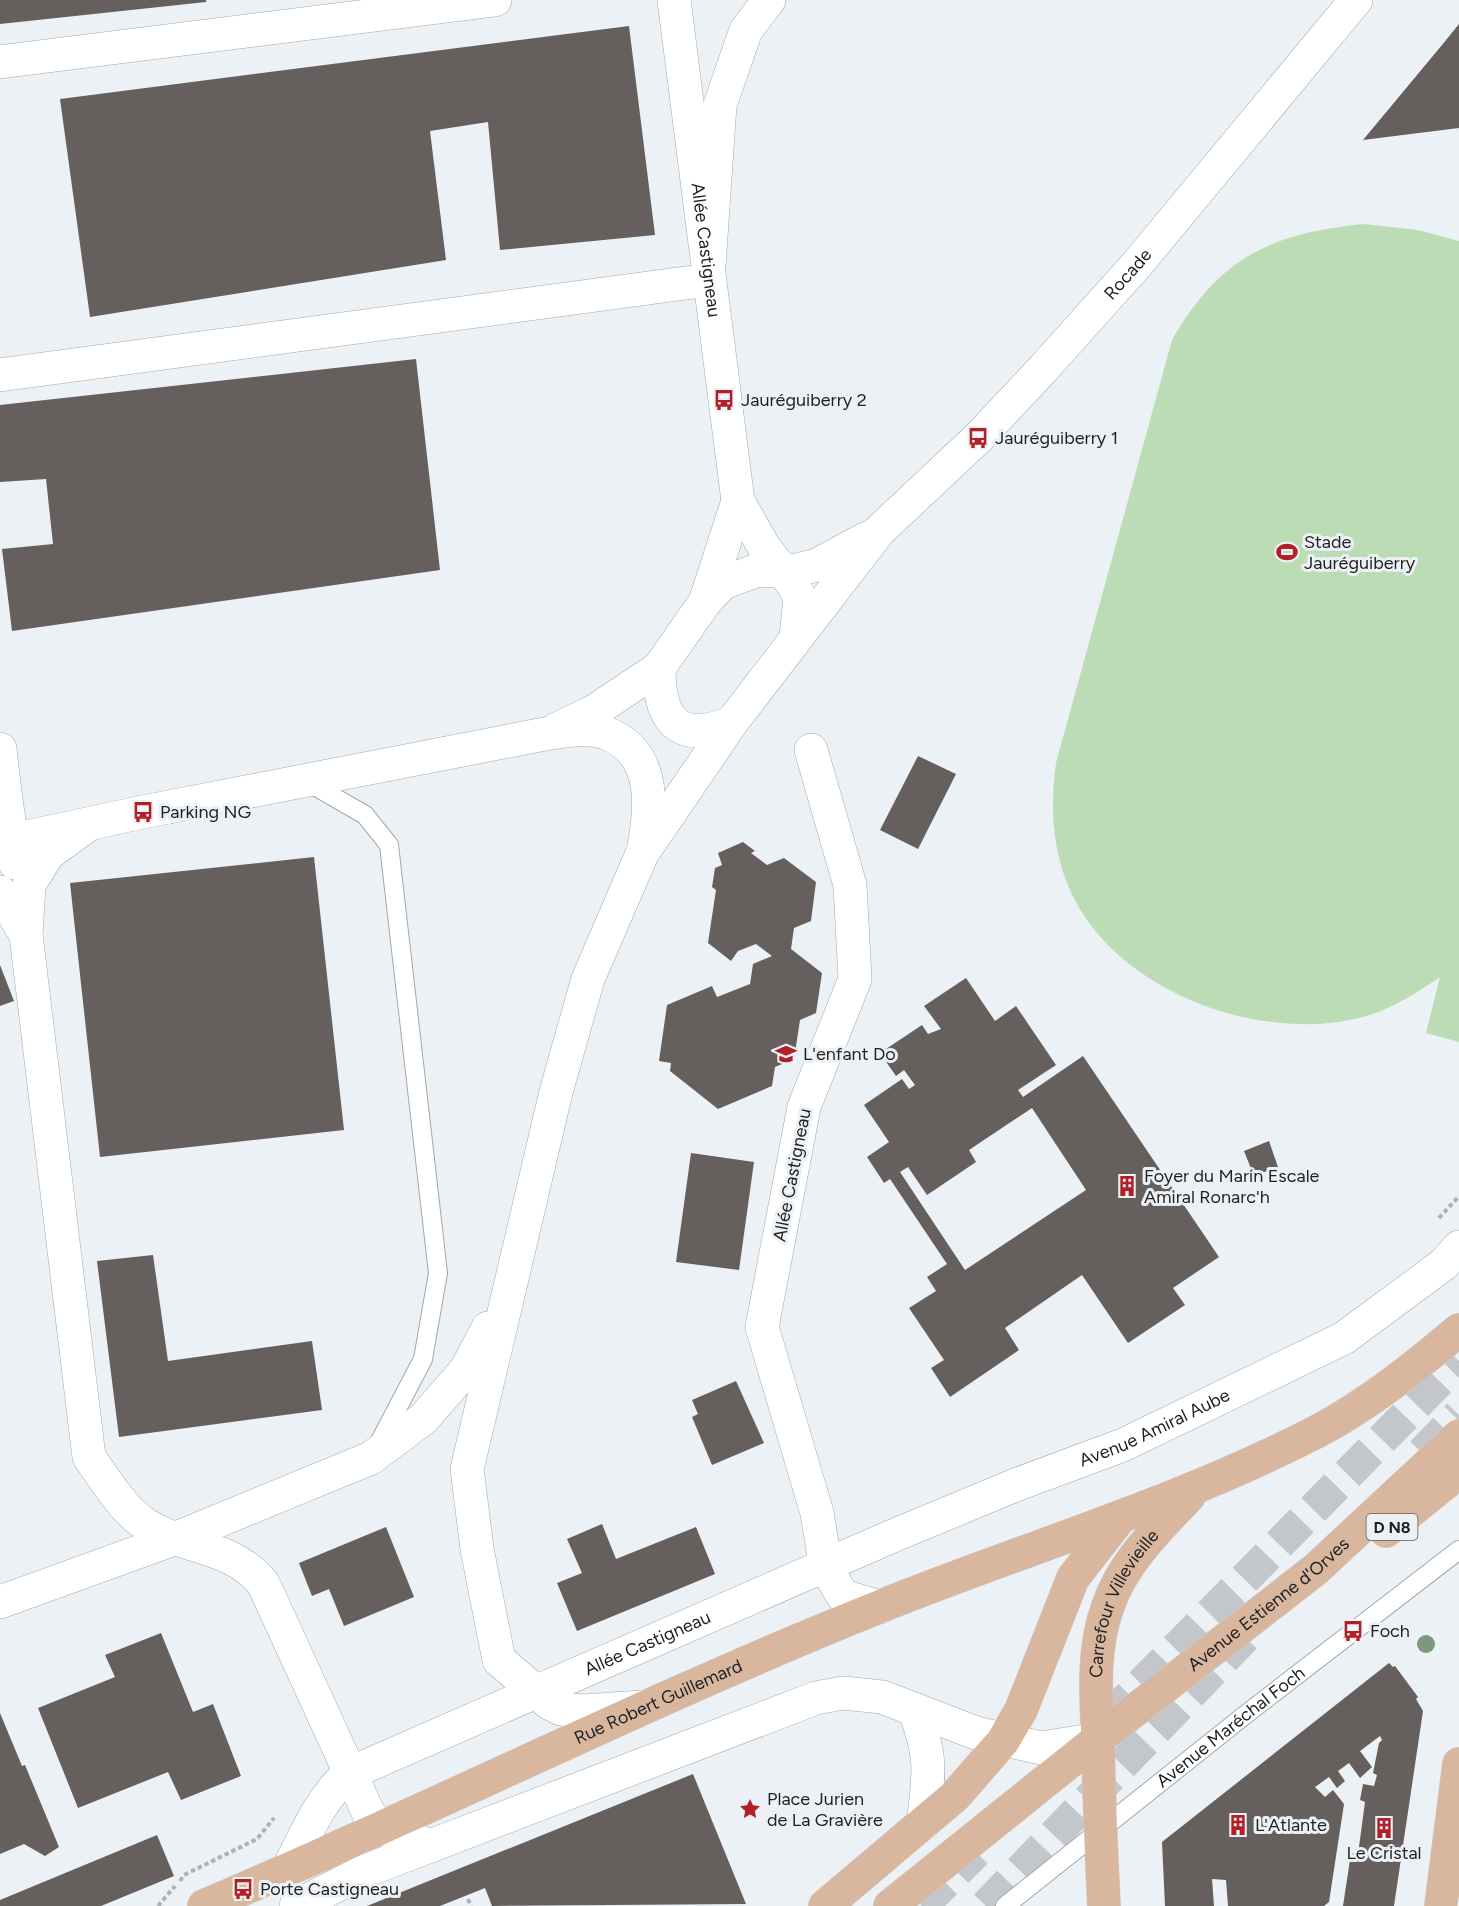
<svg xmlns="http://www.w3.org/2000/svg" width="1459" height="1906" font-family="Figtree,sans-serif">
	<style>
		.green { fill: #bcdcb6 }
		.building { fill: #65605e; fill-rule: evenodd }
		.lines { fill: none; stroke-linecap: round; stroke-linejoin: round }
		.highway-tunnel { stroke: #c3c7cb; stroke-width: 33; stroke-dasharray: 33 16; stroke-linecap: butt }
		.lane-casing { stroke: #a3a8ac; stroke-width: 20 }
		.street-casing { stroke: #a3a8ac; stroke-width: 34 }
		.secondary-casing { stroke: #a3a8ac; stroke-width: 34 }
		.primary-casing { stroke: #cecece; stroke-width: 34 }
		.path { stroke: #aeb2b6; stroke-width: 4; stroke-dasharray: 4.5 3; stroke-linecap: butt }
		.lane { stroke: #fff; stroke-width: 18 }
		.street { stroke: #fff; stroke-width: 33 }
		.secondary { stroke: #fff; stroke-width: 33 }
		.primary { stroke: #d9b69e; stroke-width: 33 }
		.tree { fill: #7d987d }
		.labels { text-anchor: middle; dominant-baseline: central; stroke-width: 6; stroke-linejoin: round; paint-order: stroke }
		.shield { fill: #ecf1f5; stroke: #5c5f61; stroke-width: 1.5 }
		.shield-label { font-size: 16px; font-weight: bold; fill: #1f2022 }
		.street-label { font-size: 18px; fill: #1f2022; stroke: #ecf1f5 }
		.poi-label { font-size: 18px; fill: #1f2022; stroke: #ecf1f5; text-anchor: start }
	</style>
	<rect width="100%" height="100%" fill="#ecf1f5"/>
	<path class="green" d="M 1363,224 L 1418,230 L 1459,241 L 1459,1042 L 1426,1033 L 1440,977 C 1418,992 1398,1005 1373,1014 C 1269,1048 1117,994 1071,892 C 1052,851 1050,807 1056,763 L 1172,340 C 1220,257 1270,234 1363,224 Z"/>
	<path class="building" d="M 0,0 L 206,0 L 206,2 L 0,24 Z
		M 1459,24 L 1459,128 L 1363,140 L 1442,45 Z
		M 629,26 L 655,235 L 500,250 L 488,122 L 430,131 L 446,260 L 90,317 L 60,99 Z
		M 416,359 L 440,570 L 12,631 L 2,549 L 53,544 L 46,479 L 0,482 L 0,405 Z
		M 918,756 L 956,774 L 918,849 L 880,830 Z
		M 743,842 L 755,851 L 751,853 L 767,865 L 784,858 L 816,882 L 811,921 L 794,928 L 791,949 L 822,973 L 816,1013 L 800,1020 L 794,1059 L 775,1067 L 772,1086 L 718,1109 L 670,1071 L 671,1063 L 659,1061 L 667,1005 L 712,986 L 717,997 L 750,984 L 753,964 L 772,956 L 756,944 L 738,951 L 731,961 L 708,943 L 716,890 L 712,887 L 715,868 L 722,865 L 718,853 Z
		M 314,857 L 344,1130 L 100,1157 L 70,883 Z
		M 0,965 L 14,1001 L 0,1006 Z
		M 966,978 L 995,1021 L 1016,1006 L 1056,1065 L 1018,1090 L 1023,1097 L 1083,1056 L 1219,1257 L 1173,1288 L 1185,1305 L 1128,1343 L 1082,1275 L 1005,1328 L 1019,1350 L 950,1397 L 931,1368 L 944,1360 L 909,1308 L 936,1291 L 927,1277 L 947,1264 L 890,1179 L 884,1183 L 867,1157 L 889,1142 L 864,1105 L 902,1079 L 909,1089 L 915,1085 L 904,1070 L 896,1076 L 880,1053 L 922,1025 L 928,1034 L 941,1029 L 924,1006 ZM 1032,1108 L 1086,1190 L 965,1270 L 900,1172 L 908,1167 L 927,1195 L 976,1162 L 969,1150 Z
		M 1269,1141 L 1278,1167 L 1254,1176 L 1244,1151 Z
		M 691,1153 L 754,1162 L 739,1270 L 676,1262 Z
		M 153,1255 L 168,1361 L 312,1341 L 322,1410 L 119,1437 L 97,1261 Z
		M 736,1381 L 764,1443 L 712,1465 L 692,1417 L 698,1414 L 692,1400 Z
		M 602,1524 L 616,1559 L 696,1527 L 715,1574 L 577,1631 L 557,1583 L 582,1573 L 567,1539 Z
		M 386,1527 L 414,1597 L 344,1626 L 329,1589 L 312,1596 L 299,1563 Z
		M 161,1633 L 193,1712 L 213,1704 L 241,1776 L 181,1800 L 168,1772 L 78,1808 L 38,1708 L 115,1677 L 105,1655 Z
		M 1389,1663 L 1393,1667 L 1395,1666 L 1418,1697 L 1416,1699 L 1423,1711 L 1394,1906 L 1343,1906 L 1351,1853 L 1358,1854 L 1365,1802 L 1360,1800 L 1363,1784 L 1374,1786 L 1377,1775 L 1373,1773 L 1379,1743 L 1382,1740 L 1380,1736 L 1360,1751 L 1372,1767 L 1360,1778 L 1349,1763 L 1338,1771 L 1345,1781 L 1337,1788 L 1329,1777 L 1315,1787 L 1325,1797 L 1333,1790 L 1344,1804 L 1329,1902 L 1324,1906 L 1228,1906 L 1226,1880 L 1212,1879 L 1214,1906 L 1165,1906 L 1162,1842 Z
		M 0,1713 L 22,1766 L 25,1765 L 59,1847 L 45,1856 L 24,1844 L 0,1854 Z
		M 693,1774 L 746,1904 L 492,1906 L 485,1888 L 440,1906 L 367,1906 Z
		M 157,1835 L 174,1876 L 101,1906 L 0,1906 L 0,1900 Z"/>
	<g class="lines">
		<path class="highway-tunnel" d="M 1422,1453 L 1459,1415
			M 1107,1719 L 1459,1361
			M 922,1906 L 976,1852
			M 986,1906 L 1245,1637"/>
		<defs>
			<g id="lane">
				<path d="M 306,781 L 365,815 L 389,845 L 438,1273 L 423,1359 L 378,1445"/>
				<path id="s1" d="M 1005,1906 L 1245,1715 L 1459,1550"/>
			</g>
			<g id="street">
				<path d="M 0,62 L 495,0"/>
				<path d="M 0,375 L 708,280 L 720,105 L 746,30 L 769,0"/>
				<path d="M 811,750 L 850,885 L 855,979 L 804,1107 L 762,1327 L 817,1513 L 826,1568 L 843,1596 L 880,1607"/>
				<path id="s2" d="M 287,1871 C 305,1837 319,1800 348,1774 L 895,1535 L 1018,1484 L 1123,1445 L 1344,1338 L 1444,1264 L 1459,1247"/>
				<path d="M 1458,1906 L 1459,1905"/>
			</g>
			<g id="secondary">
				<path id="s3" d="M 674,0 L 738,501 L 764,547 L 794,586 L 800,598 L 796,638"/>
				<path d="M 705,602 L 738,501"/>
				<path d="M 659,668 C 659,721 679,745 732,722"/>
				<path d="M 557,729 L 593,712 L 659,668 L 705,602 L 723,583 L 755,571 L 797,570 L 817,565 L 867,538"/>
				<path d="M 0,749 L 4,785 L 0,796"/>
				<path d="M 4,785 L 15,863"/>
				<path d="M 88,825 L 48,854 L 29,885 L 26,935 L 89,1457 C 105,1479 122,1509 145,1524 C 187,1551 228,1543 263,1583 L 368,1812 L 379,1827 L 431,1846"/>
				<path d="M 0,848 L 22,838 L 143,812 L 550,733 C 567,731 588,727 606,733 C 655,752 652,804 644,846"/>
				<path d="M 0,892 L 26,935"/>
				<path d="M 0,1602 L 174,1539 L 371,1458 L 423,1419 L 466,1370 L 488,1328"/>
				<path id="s4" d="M 642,1707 L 584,1711 L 561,1709 L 549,1703 L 499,1660 L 477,1549 L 467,1469 L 556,1092 L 588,979 L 642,854 L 732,722 L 879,531 L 978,438 L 1043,369 L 1138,263 L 1356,0"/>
				<path d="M 914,1709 C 933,1758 929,1774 923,1824"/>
				<path d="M 296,1906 L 365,1871 L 816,1698 L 843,1693 L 882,1697 L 976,1733 L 1041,1748 L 1098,1739"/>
			</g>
			<g id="primary">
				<path d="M 1386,1531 L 1459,1472"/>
				<path id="s5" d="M 204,1906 C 430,1810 650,1699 879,1607 C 1025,1548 1177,1504 1318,1431 C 1369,1404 1415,1367 1459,1330"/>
				<path d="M 825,1906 L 955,1796 L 1003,1741 L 1021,1710 L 1073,1578 L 1119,1519"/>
				<path id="s6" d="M 890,1906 L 1098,1739 L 1316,1569 L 1459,1436"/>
				<path id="s7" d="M 1104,1906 C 1101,1851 1099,1796 1098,1741 C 1096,1696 1092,1649 1108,1606 C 1123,1562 1158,1529 1189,1496"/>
				<path d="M 1441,1906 L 1459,1764"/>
			</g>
		</defs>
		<use href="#lane" class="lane-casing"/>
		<use href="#street" class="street-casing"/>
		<use href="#secondary" class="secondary-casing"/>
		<use href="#primary" class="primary-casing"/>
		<path class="path" d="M 1439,1218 L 1459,1196
			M 180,1881 L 184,1875 L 257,1839 L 274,1818
			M 468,1899 L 471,1906
			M 158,1906 L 175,1886"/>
		<use href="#lane" class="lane"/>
		<use href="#street" class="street"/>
		<use href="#secondary" class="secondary"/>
		<use href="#primary" class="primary"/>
	</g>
	<circle class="tree" cx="1426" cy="1644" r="9"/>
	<defs>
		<symbol id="bus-bare" viewBox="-9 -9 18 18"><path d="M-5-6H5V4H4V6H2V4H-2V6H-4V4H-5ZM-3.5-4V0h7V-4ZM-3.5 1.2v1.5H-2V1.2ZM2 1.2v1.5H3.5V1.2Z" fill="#b12026" stroke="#ecf1f5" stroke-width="2.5" paint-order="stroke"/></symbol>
		<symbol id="stadium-bare" viewBox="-9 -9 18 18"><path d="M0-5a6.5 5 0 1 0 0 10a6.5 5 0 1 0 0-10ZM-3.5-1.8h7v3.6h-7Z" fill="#b12026" stroke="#ecf1f5" stroke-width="2.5" paint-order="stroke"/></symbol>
		<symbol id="school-bare" viewBox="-9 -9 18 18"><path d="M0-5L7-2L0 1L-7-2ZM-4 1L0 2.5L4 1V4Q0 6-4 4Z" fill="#b12026" stroke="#ecf1f5" stroke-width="2.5" paint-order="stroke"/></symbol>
		<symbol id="building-bare" viewBox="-9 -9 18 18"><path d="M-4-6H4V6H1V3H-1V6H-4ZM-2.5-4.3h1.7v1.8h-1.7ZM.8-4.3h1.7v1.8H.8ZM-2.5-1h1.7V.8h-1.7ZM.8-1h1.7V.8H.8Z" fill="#b12026" stroke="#ecf1f5" stroke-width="2.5" paint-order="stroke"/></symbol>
		<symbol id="sight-bare" viewBox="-9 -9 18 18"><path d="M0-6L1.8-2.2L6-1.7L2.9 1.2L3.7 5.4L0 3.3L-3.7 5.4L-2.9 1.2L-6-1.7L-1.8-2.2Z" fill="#b12026" stroke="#ecf1f5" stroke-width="2.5" paint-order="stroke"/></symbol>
	</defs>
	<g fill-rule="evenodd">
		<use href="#bus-bare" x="709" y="385" width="30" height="30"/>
		<use href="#bus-bare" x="963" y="423" width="30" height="30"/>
		<use href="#stadium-bare" x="1272" y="537" width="30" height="30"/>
		<use href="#bus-bare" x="128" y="797" width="30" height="30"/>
		<use href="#school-bare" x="771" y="1039" width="30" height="30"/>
		<use href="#building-bare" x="1112" y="1171" width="30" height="30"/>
		<use href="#bus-bare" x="1338" y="1616" width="30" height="30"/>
		<use href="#sight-bare" x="735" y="1794" width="30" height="30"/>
		<use href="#building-bare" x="1223" y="1810" width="30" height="30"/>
		<use href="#building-bare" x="1369" y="1813" width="30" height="30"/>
		<use href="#bus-bare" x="228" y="1874" width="30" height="30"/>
	</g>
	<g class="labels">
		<rect class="shield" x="1366.5" y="1514" width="51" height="26" rx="4.5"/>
		<g class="shield-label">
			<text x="1392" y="1527">D N8</text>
		</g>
		<g class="street-label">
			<text stroke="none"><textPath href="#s3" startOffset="252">Allée Castigneau</textPath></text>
			<text stroke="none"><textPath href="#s4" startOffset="1754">Rocade</textPath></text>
			<text transform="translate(792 1175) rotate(-79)">Allée Castigneau</text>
			<text stroke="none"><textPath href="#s2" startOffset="993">Avenue Amiral Aube</textPath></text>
			<text stroke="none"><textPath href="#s6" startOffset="484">Avenue Estienne d'Orves</textPath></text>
			<text stroke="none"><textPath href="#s7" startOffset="309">Carrefour Villevieille</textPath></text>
			<text stroke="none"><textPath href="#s2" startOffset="442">Allée Castigneau</textPath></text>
			<text stroke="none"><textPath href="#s5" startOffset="498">Rue Robert Guillemard</textPath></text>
			<text stroke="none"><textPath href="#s1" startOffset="288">Avenue Maréchal Foch</textPath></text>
		</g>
		<g class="poi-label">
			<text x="741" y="400">Jauréguiberry 2</text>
			<text x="995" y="438">Jauréguiberry 1</text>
			<text x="1304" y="542">Stade<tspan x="1304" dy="21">Jauréguiberry</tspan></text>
			<text x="160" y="812">Parking NG</text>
			<text x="803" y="1054">L'enfant Do</text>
			<text x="1144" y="1176">Foyer du Marin Escale<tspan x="1144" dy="21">Amiral Ronarc'h</tspan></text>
			<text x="1370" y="1631">Foch</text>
			<text x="767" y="1799">Place Jurien<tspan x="767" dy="21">de La Gravière</tspan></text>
			<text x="1255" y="1825">L'Atlante</text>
			<text x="1384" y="1853" text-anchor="middle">Le Cristal</text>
			<text x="260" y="1889">Porte Castigneau</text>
		</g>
	</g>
</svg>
